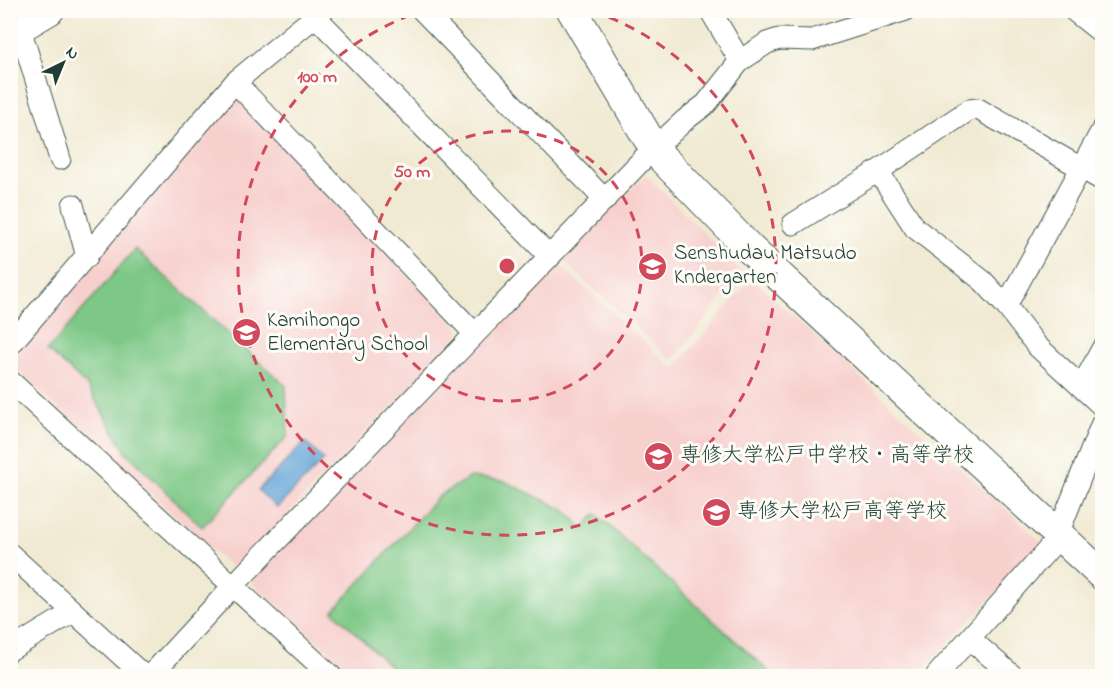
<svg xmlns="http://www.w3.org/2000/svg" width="1113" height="687" font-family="'Indie Flower','Klee One',sans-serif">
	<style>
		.built { fill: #f7d0ce }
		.green { fill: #7dc886; stroke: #4e825d; stroke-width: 1.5 }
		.water { fill: #65a5d8; stroke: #427186; stroke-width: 1.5 }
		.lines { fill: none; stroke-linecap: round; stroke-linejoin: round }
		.street-casing { stroke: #3e574c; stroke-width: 23 }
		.secondary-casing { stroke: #3e574c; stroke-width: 32 }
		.street { stroke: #fff; stroke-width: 21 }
		.secondary { stroke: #fff; stroke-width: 30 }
		.ring { fill: none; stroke: #d1495b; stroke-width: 3; stroke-dasharray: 10 8 }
		.labels { text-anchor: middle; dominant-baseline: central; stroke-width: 6; stroke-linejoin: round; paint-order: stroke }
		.poi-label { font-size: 21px; fill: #1f3d34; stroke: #fdfcf7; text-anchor: start }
		.centre { fill: #d1495b; stroke: #fdfcf7; stroke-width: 3 }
		.ring-label { font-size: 18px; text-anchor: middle; font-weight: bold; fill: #d1495b; stroke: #fdfcf7; stroke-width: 6; stroke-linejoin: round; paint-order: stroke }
	</style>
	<rect width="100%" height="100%" fill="#fdfcf7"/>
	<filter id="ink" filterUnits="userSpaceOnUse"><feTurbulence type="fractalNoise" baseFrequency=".0167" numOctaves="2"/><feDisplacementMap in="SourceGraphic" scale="12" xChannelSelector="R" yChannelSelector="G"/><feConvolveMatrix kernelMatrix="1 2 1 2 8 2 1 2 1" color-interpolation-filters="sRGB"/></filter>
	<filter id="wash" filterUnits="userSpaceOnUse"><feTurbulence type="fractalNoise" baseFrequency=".008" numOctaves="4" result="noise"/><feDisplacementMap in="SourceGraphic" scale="24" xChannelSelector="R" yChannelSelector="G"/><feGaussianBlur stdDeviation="1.35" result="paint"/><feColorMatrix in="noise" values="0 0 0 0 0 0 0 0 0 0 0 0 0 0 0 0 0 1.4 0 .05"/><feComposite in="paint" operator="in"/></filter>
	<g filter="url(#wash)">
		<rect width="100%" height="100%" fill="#f1ead3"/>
		<path class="built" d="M 238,98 L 459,329 L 460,336 L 238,566 L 229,566 L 11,365 L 11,357 L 122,229 L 231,100 Z
			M 645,174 L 743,272 L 672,361 L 562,260 Z
			M 556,261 L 674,369 L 752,278 L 1043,543 L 918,676 L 355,676 L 251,582 Z"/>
		<path class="green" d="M 135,249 L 286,386 L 288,436 L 202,527 L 126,452 L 87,386 L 48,350 Z
			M 470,477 L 504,481 L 565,510 L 583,528 L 596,514 L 774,676 L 400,676 L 333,611 L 439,496 Z"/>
		<path class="water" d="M 305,442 L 324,460 L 277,508 L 258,490 Z"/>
	</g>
	<g filter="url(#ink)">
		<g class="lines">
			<defs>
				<path id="street" d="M 422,10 L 605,200
					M 710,10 L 740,61
					M 1073,10 L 1102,33
					M 316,17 L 550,257
					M 20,28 L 60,159
					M 235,82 L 475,334
					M 878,171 L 915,228 L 983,281 L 1006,306 L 1037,346 L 1102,406
					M 73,205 L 87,257
					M 793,224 L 878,171 L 969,110 L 978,109 L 1102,180
					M 1006,306 L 1102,130
					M 10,345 L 235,82 L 323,10
					M 10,381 L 331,676
					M 1082,386 L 1102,349
					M 1058,534 L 1102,423
					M 10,554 L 144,676
					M 970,639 L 1013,676
					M 10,650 L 73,612
					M 150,676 L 233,586 L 643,159 L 685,120 L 706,104 L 740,61 L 767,43 L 779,39 L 812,40 L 906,10
					M 936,676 L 1060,536"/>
				<path id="secondary" d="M 572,10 L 648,138 L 662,158 L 750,249 L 1102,575
					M 10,33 L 49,10"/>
			</defs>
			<use href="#street" class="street-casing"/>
			<use href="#secondary" class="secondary-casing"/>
			<use href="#street" class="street"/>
			<use href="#secondary" class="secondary"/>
		</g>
	</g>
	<g class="ring">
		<circle cx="507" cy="266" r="135"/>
		<path d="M592 11A269 269 0 1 1 422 11"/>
	</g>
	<defs>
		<symbol id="school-disc" viewBox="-11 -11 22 22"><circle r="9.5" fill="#d1495b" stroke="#fdfcf7"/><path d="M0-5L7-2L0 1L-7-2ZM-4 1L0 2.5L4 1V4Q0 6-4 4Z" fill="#fff"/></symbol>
	</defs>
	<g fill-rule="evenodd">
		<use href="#school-disc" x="636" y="250" width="33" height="33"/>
		<use href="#school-disc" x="230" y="316" width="33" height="33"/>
		<use href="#school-disc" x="642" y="440" width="33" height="33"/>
		<use href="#school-disc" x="700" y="496" width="33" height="33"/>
	</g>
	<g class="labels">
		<g class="poi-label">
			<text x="674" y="254">Senshudau Matsudo<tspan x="674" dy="24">Kndergarten</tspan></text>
			<text x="267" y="321">Kamihongo<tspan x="267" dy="24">Elementary School</tspan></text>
			<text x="680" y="456">専修大学松戸中学校・高等学校</text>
			<text x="737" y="512">専修大学松戸高等学校</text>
		</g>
	</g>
	<circle cx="507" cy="266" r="9" class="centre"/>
	<g class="ring-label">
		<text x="317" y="82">100 m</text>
		<text x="412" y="177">50 m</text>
	</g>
	<rect width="1113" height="687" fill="none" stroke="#fdfcf7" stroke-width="36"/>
	<g transform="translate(63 63) rotate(43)" stroke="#fdfcf7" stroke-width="4.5" paint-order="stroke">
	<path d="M0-4.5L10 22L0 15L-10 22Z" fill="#1f3d34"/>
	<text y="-9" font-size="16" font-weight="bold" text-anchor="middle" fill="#1f3d34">N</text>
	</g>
</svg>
